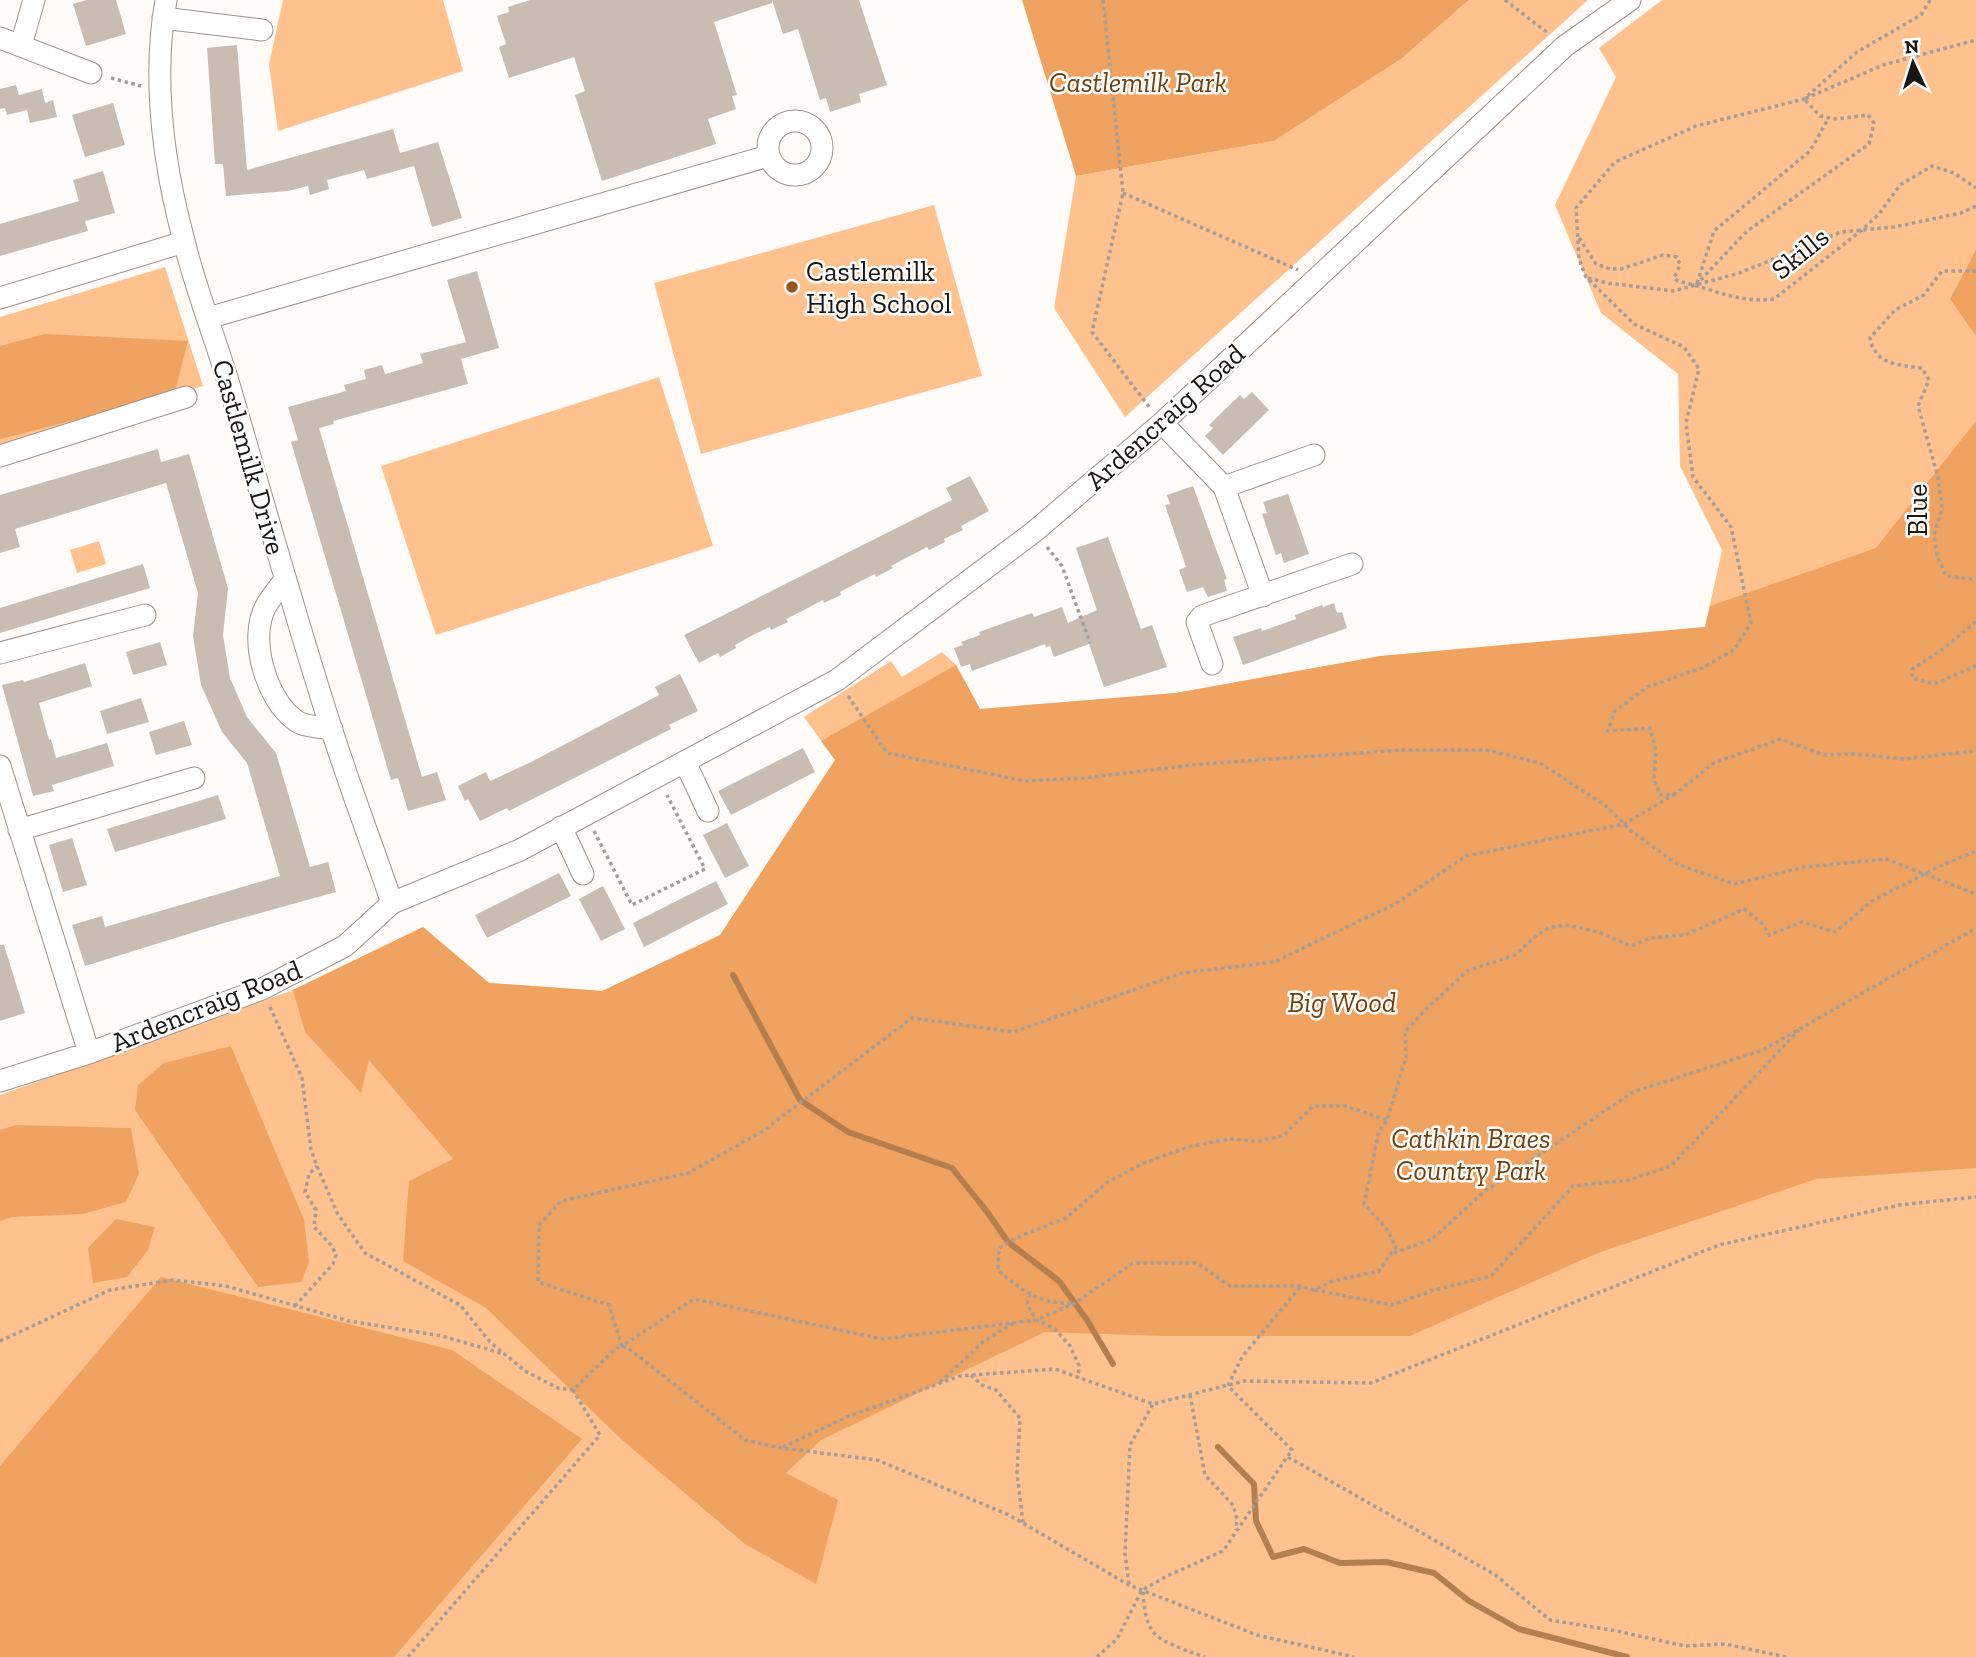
<svg xmlns="http://www.w3.org/2000/svg" width="1976" height="1657" font-family="'Zilla Slab',serif">
	<style>
		.green { fill: #ffc18e }
		.forest { fill: #f0a260 }
		.lines { fill: none; stroke-linecap: round; stroke-linejoin: round }
		.stream { stroke: #b57e4e; stroke-width: 6 }
		.building { fill: #c9bdb3 }
		.minor-casing { stroke: #9f938a; stroke-width: 23 }
		.path { stroke: #a19e9b; stroke-width: 3.5; stroke-dasharray: 3.5 3.5; stroke-linecap: butt }
		.minor { stroke: #fff; stroke-width: 21 }
		.poi-dot { fill: #95581c; stroke: #fff; stroke-width: 2.5 }
		.labels { text-anchor: middle; dominant-baseline: central; stroke-width: 5; stroke-linejoin: round; paint-order: stroke }
		.park-label { font-size: 28px; font-style: italic; fill: #73410e; stroke: #fff }
		.street-label { font-size: 28px; fill: #1a1612; stroke: #fff }
		.poi-label { font-size: 28px; fill: #1a1612; stroke: #fff; text-anchor: start }
	</style>
	<rect width="100%" height="100%" fill="#fefbf9"/>
	<path class="green" d="M 283,0 L 443,0 L 463,71 L 278,131 L 269,64 Z
		M 1469,0 L 1588,0 L 1125,417 L 1054,308 L 1076,176 L 1274,141 L 1401,59 Z
		M 1662,0 L 1976,0 L 1976,1657 L 0,1657 L 0,1095 L 293,990 L 423,927 L 489,983 L 602,991 L 720,936 L 835,760 L 804,717 L 891,661 L 902,677 L 942,652 L 956,665 L 980,709 L 1176,693 L 1381,656 L 1705,627 L 1722,550 L 1680,466 L 1678,374 L 1601,313 L 1555,205 L 1616,77 L 1599,48 Z
		M 934,205 L 982,376 L 701,454 L 654,283 Z
		M 165,267 L 203,386 L 0,448 L 0,317 Z
		M 659,377 L 713,546 L 436,635 L 381,466 Z
		M 99,541 L 106,564 L 77,573 L 70,550 Z"/>
	<path class="forest" d="M 1022,0 L 1469,0 L 1401,59 L 1274,141 L 1076,176 Z
		M 1976,250 L 1976,336 L 1950,299 Z
		M 45,334 L 188,341 L 174,395 L 0,439 L 0,346 Z
		M 1976,421 L 1976,1168 L 1816,1179 L 1598,1253 L 1410,1336 L 1164,1336 L 1045,1332 L 821,1440 L 786,1473 L 838,1500 L 816,1584 L 745,1544 L 621,1439 L 486,1308 L 403,1261 L 409,1181 L 453,1159 L 369,1060 L 361,1093 L 305,1032 L 293,990 L 423,927 L 489,983 L 602,991 L 720,935 L 835,760 L 821,741 L 956,665 L 980,709 L 1176,693 L 1381,656 L 1705,627 L 1710,606 L 1876,548 Z
		M 231,1046 L 304,1220 L 309,1262 L 301,1282 L 258,1287 L 135,1110 L 138,1085 L 164,1063 Z
		M 16,1125 L 131,1128 L 139,1174 L 126,1202 L 82,1214 L 13,1217 L 0,1221 L 0,1130 Z
		M 116,1219 L 155,1227 L 148,1250 L 127,1277 L 93,1283 L 88,1248 Z
		M 161,1277 L 452,1350 L 582,1439 L 394,1657 L 0,1657 L 0,1466 Z"/>
	<g class="lines">
		<path class="stream" d="M 733,975 L 800,1100 L 848,1132 L 952,1168 L 988,1213 L 1008,1242 L 1059,1281 L 1087,1320 L 1113,1364
			M 1218,1447 L 1254,1484 L 1256,1521 L 1273,1557 L 1304,1549 L 1340,1563 L 1386,1562 L 1434,1573 L 1469,1601 L 1519,1629 L 1627,1657"/>
	</g>
	<path class="building" d="M 86,0 L 116,0 L 126,34 L 86,46 L 73,4 Z
		M 530,0 L 772,0 L 772,3 L 714,22 L 737,95 L 732,96 L 736,109 L 708,119 L 716,144 L 602,181 L 575,95 L 585,91 L 574,57 L 509,78 L 499,47 L 506,44 L 497,16 L 509,12 L 508,7 Z
		M 772,0 L 859,0 L 887,85 L 859,94 L 861,102 L 830,112 L 826,98 L 820,100 L 798,29 L 783,34 Z
		M 237,45 L 247,170 L 393,129 L 400,153 L 438,142 L 462,218 L 432,227 L 414,166 L 367,179 L 364,170 L 327,180 L 329,189 L 310,195 L 308,186 L 288,191 L 226,196 L 223,164 L 215,164 L 207,48 Z
		M 16,85 L 19,95 L 42,89 L 45,103 L 53,100 L 57,117 L 30,123 L 27,110 L 7,115 L 5,108 L 0,109 L 0,89 Z
		M 113,103 L 125,145 L 85,157 L 72,115 Z
		M 103,171 L 115,213 L 85,221 L 88,231 L 0,256 L 0,224 L 79,201 L 73,180 Z
		M 477,271 L 499,348 L 461,359 L 468,384 L 333,421 L 334,424 L 319,428 L 422,777 L 437,772 L 446,800 L 408,811 L 398,778 L 391,780 L 358,668 L 291,442 L 298,440 L 288,407 L 346,391 L 344,385 L 366,379 L 364,370 L 382,365 L 385,374 L 403,369 L 423,363 L 420,354 L 466,342 L 447,280 Z
		M 1252,392 L 1269,410 L 1223,455 L 1205,436 L 1213,428 L 1209,425 L 1240,395 L 1244,399 Z
		M 158,449 L 161,462 L 189,454 L 228,588 L 223,635 L 230,678 L 247,717 L 276,753 L 310,867 L 328,862 L 336,892 L 224,923 L 85,966 L 72,925 L 102,916 L 105,927 L 280,876 L 247,763 L 222,732 L 201,685 L 193,636 L 198,593 L 166,483 L 15,529 L 20,547 L 0,553 L 0,495 Z
		M 970,476 L 989,511 L 961,526 L 963,530 L 944,539 L 945,542 L 929,550 L 927,547 L 891,566 L 893,568 L 876,577 L 875,574 L 857,583 L 840,592 L 841,595 L 824,603 L 823,600 L 804,610 L 786,619 L 788,622 L 771,630 L 770,627 L 751,636 L 735,645 L 736,648 L 720,657 L 718,653 L 699,663 L 684,635 L 952,500 L 946,488 Z
		M 1193,486 L 1227,579 L 1224,580 L 1227,591 L 1208,597 L 1203,587 L 1187,592 L 1179,570 L 1186,567 L 1165,505 L 1170,504 L 1167,495 Z
		M 1288,494 L 1309,554 L 1284,563 L 1281,553 L 1276,555 L 1262,514 L 1267,513 L 1263,502 Z
		M 1108,537 L 1141,629 L 1152,625 L 1167,667 L 1104,687 L 1089,644 L 1054,657 L 1050,646 L 1046,647 L 1045,644 L 972,671 L 970,664 L 961,667 L 954,648 L 963,645 L 961,642 L 980,635 L 979,632 L 1032,613 L 1034,617 L 1062,607 L 1068,623 L 1097,610 L 1076,548 Z
		M 143,564 L 150,588 L 0,633 L 0,608 Z
		M 1334,603 L 1337,613 L 1342,612 L 1347,628 L 1243,665 L 1233,637 L 1261,628 L 1262,631 L 1296,619 L 1295,615 L 1322,605 L 1323,607 Z
		M 160,642 L 167,665 L 133,675 L 126,652 Z
		M 85,663 L 92,686 L 39,703 L 49,740 L 51,739 L 56,758 L 107,743 L 114,766 L 52,785 L 54,791 L 33,796 L 2,685 L 23,680 L 24,682 Z
		M 680,674 L 698,711 L 669,725 L 671,729 L 509,811 L 507,808 L 480,821 L 468,799 L 465,801 L 458,786 L 486,772 L 490,781 L 531,762 L 659,695 L 655,687 Z
		M 141,698 L 149,722 L 107,734 L 100,711 Z
		M 184,721 L 192,745 L 156,755 L 149,732 Z
		M 803,748 L 815,772 L 731,815 L 718,791 Z
		M 218,795 L 226,819 L 115,852 L 107,829 Z
		M 727,823 L 749,866 L 725,878 L 703,835 Z
		M 72,838 L 87,885 L 63,892 L 49,845 Z
		M 559,873 L 571,896 L 487,938 L 475,915 Z
		M 716,881 L 728,904 L 644,947 L 633,923 Z
		M 603,886 L 625,929 L 601,941 L 579,899 Z
		M 0,945 L 4,945 L 25,1013 L 0,1021 Z"/>
	<g class="lines">
		<defs>
			<path id="minor" d="M 166,0 C 152,80 163,163 184,241 C 197,294 218,345 233,398 C 265,508 296,619 331,728 C 350,787 372,845 392,903
				M 163,18 L 262,30
				M 0,38 L 91,73
				M 21,45 L 34,0
				M768 148a27 27 0 1 1 54 0a27 27 0 1 1-54 0Z
				M 0,298 L 184,242
				M 208,318 L 768,156
				M 1162,423 L 1224,487 L 1263,596
				M 0,456 L 186,397
				M 1224,487 L 1314,455
				M 285,579 C 279,588 271,597 266,606 C 248,638 266,699 295,720 C 303,727 321,727 332,729
				M 0,653 L 145,615
				M 1212,664 L 1197,622 L 1202,616 L 1352,564
				M 685,762 L 708,811
				M 0,766 L 89,1053
				M 561,827 L 583,874
				M 19,830 L 194,778
				M 0,1081 L 89,1053 L 262,989 L 345,946 L 392,903 L 520,850 L 837,680 L 1035,531 L 1162,423 L 1565,46 L 1630,0"/>
		</defs>
		<use href="#minor" class="minor-casing"/>
		<path class="path" d="M 1103,0 L 1123,193 L 1092,332 L 1150,408
			M 1505,0 L 1549,34
			M 1930,0 L 1921,15 L 1857,52 L 1804,99 L 1696,126 L 1615,162 L 1576,208 L 1579,259 L 1586,277 L 1634,324 L 1684,347 L 1699,369 L 1686,423 L 1693,477 L 1731,527 L 1751,623 L 1734,650 L 1702,668 L 1647,687 L 1614,712 L 1608,731 L 1650,728 L 1656,751 L 1654,778 L 1660,795 L 1675,794 L 1714,763 L 1781,739 L 1824,755 L 1854,754 L 1904,759 L 1976,751
			M 111,78 L 141,86
			M 1123,193 L 1298,270
			M 1579,238 L 1596,264 L 1610,269 L 1621,269 L 1663,255 L 1677,257 L 1680,265 L 1674,278 L 1678,281 C 1710,288 1740,304 1774,299 L 1862,230 L 1879,214 L 1900,185 L 1932,166 L 1954,173 L 1976,188
			M 1976,271 L 1942,271 L 1924,295 L 1895,310 L 1870,338 C 1875,365 1899,365 1922,368 L 1929,380 L 1918,406 L 1938,477 L 1942,509 L 1934,535 L 1937,555 L 1946,576 L 1971,579 L 1976,578
			M 1588,278 L 1607,283 L 1674,291 L 1739,273 L 1841,232 L 1894,227 L 1961,213 L 1976,206
			M 1697,283 L 1714,231 L 1810,151 L 1828,119
			M 1696,285 L 1746,232 L 1869,144 L 1874,123 L 1868,115 L 1836,119 L 1820,116 L 1804,99 L 1883,65 L 1976,40
			M 1047,547 L 1062,566 L 1090,643
			M 1976,622 L 1943,649 L 1912,669 L 1912,678 L 1934,684 L 1976,666
			M 848,696 L 887,753 L 1025,781 L 1084,778 L 1201,764 L 1301,757 L 1402,750 L 1486,750 L 1540,763 L 1606,806 L 1631,831 L 1677,864 L 1734,884 L 1805,867 L 1886,859 L 1976,894
			M 1675,794 L 1624,824 L 1466,856 L 1395,904 L 1274,962 L 1182,973 L 1013,1032 L 912,1018 L 763,1131 L 688,1173 L 561,1201 L 539,1225 L 538,1282 L 609,1305 L 622,1346 L 694,1299 L 882,1339 L 1036,1320 L 1075,1303 L 1133,1263 L 1197,1263 L 1230,1286 L 1301,1286 L 1313,1290 L 1333,1281 L 1379,1271 L 1396,1247 L 1386,1228 L 1364,1204 L 1379,1131 L 1387,1120 L 1406,1057 L 1405,1032 L 1424,1011 L 1467,971 L 1515,955 L 1538,934 L 1551,927 L 1565,925 L 1578,927 L 1600,933 L 1631,946 L 1650,938 L 1685,935 L 1744,909 L 1763,924 L 1769,935 L 1802,922 L 1835,932 L 1872,901 L 1940,866 L 1976,851
			M 594,831 L 632,905 L 705,869 L 667,795
			M 270,1007 L 302,1078 L 311,1150 L 317,1166 L 337,1213 L 365,1253 L 460,1305 L 490,1342 L 525,1371 L 558,1388 L 573,1390 L 615,1349 L 622,1346 L 628,1348 L 745,1440 L 781,1448 L 877,1460 L 1009,1515 L 1129,1585 L 1257,1635 L 1354,1657
			M 1394,1253 L 1432,1239 L 1485,1191 L 1633,1092 L 1763,1050 L 1971,931 L 1976,931
			M 1315,1290 L 1392,1305 L 1431,1291 L 1491,1276 L 1573,1186 L 1629,1180 L 1671,1166 L 1799,1030
			M 1030,1294 L 1027,1304 L 1036,1320 L 1055,1329 L 1070,1346 L 1079,1366 L 1078,1377
			M 1071,1303 C 1041,1305 1019,1289 998,1270 L 999,1248 L 1020,1236 L 1066,1218 L 1109,1181 L 1144,1163 L 1188,1147 L 1229,1139 L 1259,1141 L 1283,1136 L 1313,1106 L 1345,1106 L 1387,1120
			M 295,1306 L 333,1264 L 336,1255 L 332,1246 L 314,1227 L 316,1210 L 305,1192 L 309,1174 L 317,1166
			M 0,1341 L 110,1290 L 173,1280 L 226,1286 L 349,1321 L 442,1336 L 504,1354
			M 971,1375 L 982,1385 L 996,1390 L 1020,1418 L 1017,1473 L 1023,1523
			M 940,1382 L 983,1342 L 1013,1323
			M 1190,1395 L 1205,1475 L 1233,1505 L 1237,1519 L 1236,1530
			M 783,1447 L 847,1417 L 960,1376 L 1055,1369 L 1153,1404 L 1244,1381 L 1371,1383 L 1719,1245 L 1899,1205 L 1976,1197
			M 1288,1457 L 1494,1574 L 1550,1620 L 1617,1631 L 1685,1646 L 1725,1644 L 1786,1657
			M 1129,1584 L 1125,1554 L 1130,1445 L 1153,1404
			M 1143,1592 C 1144,1605 1145,1623 1155,1634 C 1163,1643 1193,1653 1205,1657
			M 408,1657 L 600,1435 L 573,1390
			M 1097,1657 L 1117,1639 L 1142,1590 L 1167,1576 L 1223,1551 L 1292,1450 L 1228,1386 L 1242,1357 L 1301,1286"/>
		<use href="#minor" class="minor"/>
	</g>
	<circle class="poi-dot" cx="792" cy="287" r="7"/>
	<g class="labels">
		<g class="park-label">
			<text x="1138" y="82">Castlemilk Park</text>
			<text x="1342" y="1002">Big Wood</text>
			<text x="1471" y="1138">Cathkin Braes<tspan x="1471" dy="32">Country Park</tspan></text>
		</g>
		<g class="street-label">
			<text transform="translate(1800 253) rotate(-39)">Skills</text>
			<text transform="translate(1165 417) rotate(-42)">Ardencraig Road</text>
			<text transform="translate(249 457) rotate(74)">Castlemilk Drive</text>
			<text transform="translate(1917 510) rotate(-90)">Blue</text>
			<text transform="translate(206 1006) rotate(-22)">Ardencraig Road</text>
		</g>
		<g class="poi-label">
			<text x="806" y="271">Castlemilk<tspan x="806" dy="32">High School</tspan></text>
		</g>
	</g>
	<g transform="translate(1913 63) rotate(356)" stroke="#ffffff" stroke-width="5" paint-order="stroke">
	<path d="M0-5L12 26L0 18L-12 26Z" fill="#1a1612"/>
	<text y="-10" font-size="19" font-weight="bold" text-anchor="middle" fill="#1a1612">N</text>
	</g>
</svg>
